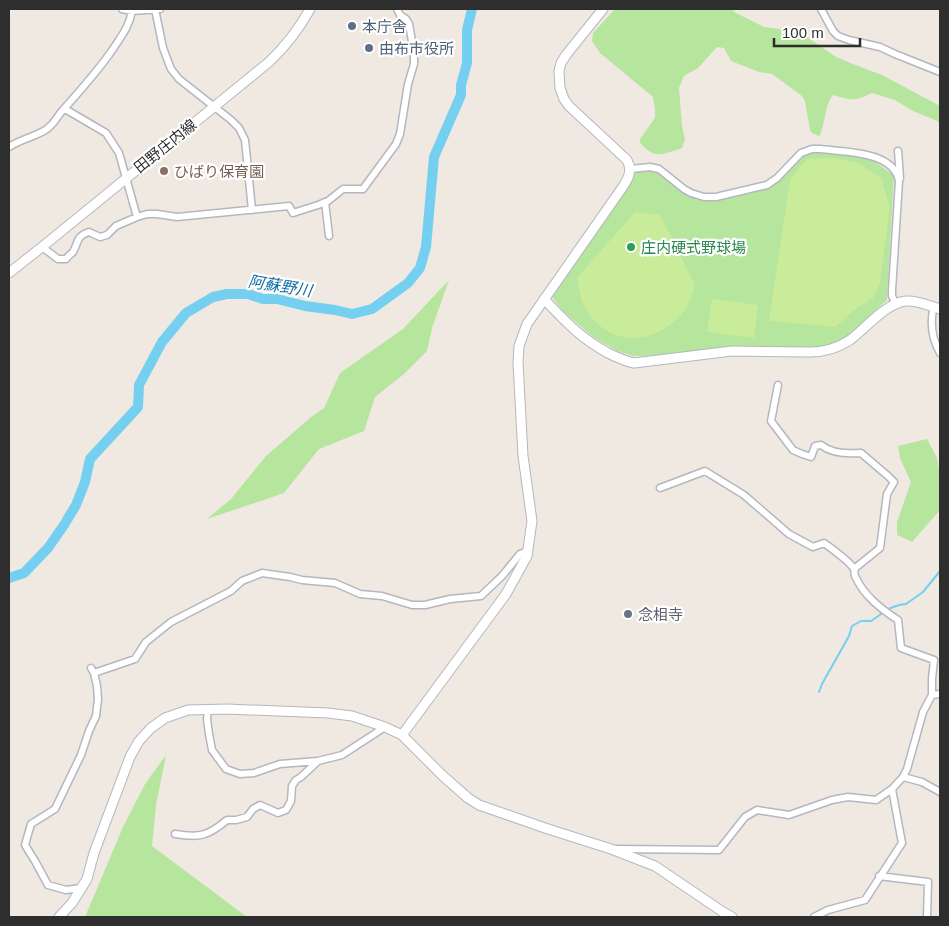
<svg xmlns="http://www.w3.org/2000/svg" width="949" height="926" font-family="Arial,'Noto Sans JP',sans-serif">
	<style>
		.green { fill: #b6e59e }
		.pitch { fill: #c9ec9a }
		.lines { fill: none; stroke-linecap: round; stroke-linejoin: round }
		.stream { stroke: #75cff0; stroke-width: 2 }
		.river { stroke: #75cff0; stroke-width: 10 }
		.street-casing { stroke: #b4b7c1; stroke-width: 9 }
		.secondary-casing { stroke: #b4b7c1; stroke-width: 11 }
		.street { stroke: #fff; stroke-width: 6 }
		.secondary { stroke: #fff; stroke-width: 9 }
		.service-dot { fill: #5c6f8a; stroke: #fff; stroke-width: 2 }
		.education-dot { fill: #8d6e63; stroke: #fff; stroke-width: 2 }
		.leisure-dot { fill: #2e9e5b; stroke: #fff; stroke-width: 2 }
		.worship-dot { fill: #6b7280; stroke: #fff; stroke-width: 2 }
		.labels { text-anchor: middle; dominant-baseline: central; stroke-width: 4.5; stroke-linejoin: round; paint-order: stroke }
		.service-label { font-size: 15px; fill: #4e5e75; stroke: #fff; text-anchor: start }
		.street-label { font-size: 15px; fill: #2e2e2e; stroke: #fff }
		.education-label { font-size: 15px; fill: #785e54; stroke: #fff; text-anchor: start }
		.leisure-label { font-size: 15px; fill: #27864d; stroke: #fff; text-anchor: start }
		.worship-label { font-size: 15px; fill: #5b616d; stroke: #fff; text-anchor: start }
		.water-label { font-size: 16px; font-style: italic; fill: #0d6fa3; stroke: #fff }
	</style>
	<rect width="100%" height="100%" fill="#efe9e1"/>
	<path class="green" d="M 615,9 L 731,9 L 736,13 L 764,27 L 800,32 L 836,57 L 858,66 L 882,75 L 940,106 L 940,123 L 935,120 L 911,110 L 895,100 L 872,93 C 853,102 852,100 833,95 C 825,104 825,123 820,135 L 819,136 L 812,133 L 810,130 L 805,101 L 802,96 L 772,74 L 759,72 L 731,61 L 724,48 L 717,47 L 698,68 L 684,76 L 679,88 L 682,126 L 685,139 L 682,148 C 677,150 662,155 657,154 C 651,154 644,147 640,143 L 640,139 L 655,118 L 655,109 L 653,97 L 600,53 L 592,41 L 593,33 Z
		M 820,151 L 872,160 L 894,175 L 887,300 L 842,341 L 824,348 L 739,347 L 644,356 L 633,356 L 617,351 L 593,337 L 563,311 L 552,297 L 552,293 L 636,173 C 655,159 673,187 688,195 C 696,200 705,200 715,200 L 772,186 C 794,174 790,154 820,151 Z
		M 449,280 L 432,328 L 427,351 L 404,374 L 375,397 L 364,431 L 319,449 L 284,493 L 207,519 L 231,499 L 266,456 L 310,418 L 324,408 L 340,373 L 403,329 Z
		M 927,439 L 937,458 L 940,477 L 940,510 L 912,542 L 897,535 L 897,522 L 911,482 L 900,458 L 898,446 Z
		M 166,755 L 156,805 L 152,846 L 247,917 L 85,917 L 123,827 L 145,784 Z"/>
	<path class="pitch" d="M 835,158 L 858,163 L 881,178 L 890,207 L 880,283 L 873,298 L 853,311 L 835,327 L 769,321 L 790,179 L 807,159 Z
		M 635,212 L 660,215 L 695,285 C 691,296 688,308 680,316 C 652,345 610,347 587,311 C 581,302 579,289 577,278 Z
		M 712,299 L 758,305 L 754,338 L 707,332 Z"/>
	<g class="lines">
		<path class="stream" d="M 888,609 L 899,605 L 906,604 L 923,592 L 940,571
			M 819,692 L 822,684 L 849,636 L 852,626 L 861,621 L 871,621 L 884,612
			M 9,916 L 10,917"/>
		<path class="river" d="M 9,578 L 24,573 L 48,548 L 64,525 L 76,505 L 85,482 L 90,459 L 138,407 L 139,385 L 162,342 L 186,313 L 213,297 L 227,294 L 248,294 L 263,299 L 277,299 L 305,306 L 335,310 L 352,314 L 372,309 L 408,283 L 420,268 L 426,247 L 434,157 L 461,95 L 461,85 L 467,63 L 467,30 L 472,9"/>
		<defs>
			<path id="street" d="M 122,9 L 132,11 L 160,9
				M 155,9 L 163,48 L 171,69 L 179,79 L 231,120 L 239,128 L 245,140 L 252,210
				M 821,9 L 833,31 L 838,36 L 849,40 L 880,47 L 895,54 L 940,72
				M 65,109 L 106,133 L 119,153 L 137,217
				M 9,147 C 21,139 35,137 47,129 C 55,123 56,118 62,111 C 80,91 98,71 113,49 C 122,35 129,27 132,11 L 130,9
				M 898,151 L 900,178
				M 631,169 L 650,167 L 659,169 L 684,189 L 691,193 L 704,197 L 716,197 L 767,185 L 777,178 L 801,153 L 812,149 L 820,149 C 844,152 894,151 899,181 L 892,290 L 892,296 L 896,304
				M 325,202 L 329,236
				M 42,247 L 58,259 L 66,259 C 68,256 71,254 73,252 C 79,242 75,237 89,232 L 100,237 L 107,235 L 116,226 L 137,217 L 147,214 L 157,214 L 177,217 L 289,206 L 293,213 L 318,205 L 328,201 L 343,189 L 363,189 L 396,144 L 400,134 L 408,84 L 414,64 L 414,53 L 409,24 L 406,19 L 400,15 L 397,9
				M 933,310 C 930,326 932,339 940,353
				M 778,385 L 771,421 L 793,450 L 802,454 L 811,457 L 815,446 L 821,445 C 831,453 848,454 861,453 L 888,476 L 894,482 L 887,494 L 880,548 L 854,569
				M 94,673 L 135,659 L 146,642 L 171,622 L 231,591 L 242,581 L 262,573 L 290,577 L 302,580 L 335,583 L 360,594 L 382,596 L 412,605 L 425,605 L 450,599 L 481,596 L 502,576 L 520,554 L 528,551
				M 932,695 L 940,694
				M 208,709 L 207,719 L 209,734 L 212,750 L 226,769 L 240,774 L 254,773 L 280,764 L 318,761 L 342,755 L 385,727
				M 903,777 L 922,782 L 940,792
				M 175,834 C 200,838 208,836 227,820 L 236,820 L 247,817 L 253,809 L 260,805 L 278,813 L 286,810 L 291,801 L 292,786 L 296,780 L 301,777 L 318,761
				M 617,849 L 719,850 L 745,817 L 757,810 L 789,815 L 832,800 L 848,797 L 876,800 L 892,789 L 903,777 L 907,769 L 923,712 L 932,695 L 932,679 L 934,660 L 901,648 L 898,620 C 881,609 864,596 855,576 C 854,574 855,571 854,569 C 850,562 831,548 824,543 L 813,547 L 789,534 L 744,495 L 705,471 L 660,488
				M 879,876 L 928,882 L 927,917
				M 81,888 L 66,890 L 48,885 L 35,861 L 25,845 L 31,824 L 55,809 L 81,755 L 89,731 L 96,716 L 98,699 L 97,686 L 94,673 L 91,668
				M 814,917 L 828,910 L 865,900 L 902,843 L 892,789"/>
			<path id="secondary" d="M 9,273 L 42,247 L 269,62 C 286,46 299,29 310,9
				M 544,299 C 565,321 580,338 608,353 C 616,357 624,361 634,363 L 732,351 L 810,352 C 824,352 838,348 850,340 C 866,328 886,303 906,301 C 917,300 930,306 940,309
				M 402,735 L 506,594 L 527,556 L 532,521 L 523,456 L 518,362 L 519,346 L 527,324 L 622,188 C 628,179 633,171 627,160 L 569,106 L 564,99 L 560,88 L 559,71 L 561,63 L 566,55 L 603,9
				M 59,917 L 72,903 L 87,879 L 94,853 L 130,757 L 139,741 L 151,728 L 165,718 L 188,710 L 227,709 L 328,713 L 352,716 L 385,727 L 402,735 L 443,776 L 468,798 L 479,805 L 545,828 L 611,849 L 655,866 L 723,912 L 732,917"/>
		</defs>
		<use href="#street" class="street-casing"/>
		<use href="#secondary" class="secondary-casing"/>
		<use href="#street" class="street"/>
		<use href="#secondary" class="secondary"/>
	</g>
	<g class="service-dot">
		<circle cx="352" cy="26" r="5"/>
		<circle cx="369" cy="48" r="5"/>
	</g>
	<circle class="education-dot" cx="164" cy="171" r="5"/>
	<circle class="leisure-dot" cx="631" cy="247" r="5"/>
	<circle class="worship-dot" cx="628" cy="614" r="5"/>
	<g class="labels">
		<g class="service-label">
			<text x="362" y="26">本庁舎</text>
			<text x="379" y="48">由布市役所</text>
		</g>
		<g class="street-label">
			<text transform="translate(165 146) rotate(-39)">田野庄内線</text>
		</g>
		<g class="education-label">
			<text x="174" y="171">ひばり保育園</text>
		</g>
		<g class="leisure-label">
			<text x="641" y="247">庄内硬式野球場</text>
		</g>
		<g class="worship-label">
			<text x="638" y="614">念相寺</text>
		</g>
		<g class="water-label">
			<text transform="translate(280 286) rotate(9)">阿蘇野川</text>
		</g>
	</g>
	<rect width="949" height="926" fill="none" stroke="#2e2e2e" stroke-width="20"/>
	<path d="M774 38v8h86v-8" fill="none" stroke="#2e2e2e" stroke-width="2.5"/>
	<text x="782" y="38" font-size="15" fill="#2e2e2e" stroke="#ffffff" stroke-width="4" paint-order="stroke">100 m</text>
</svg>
